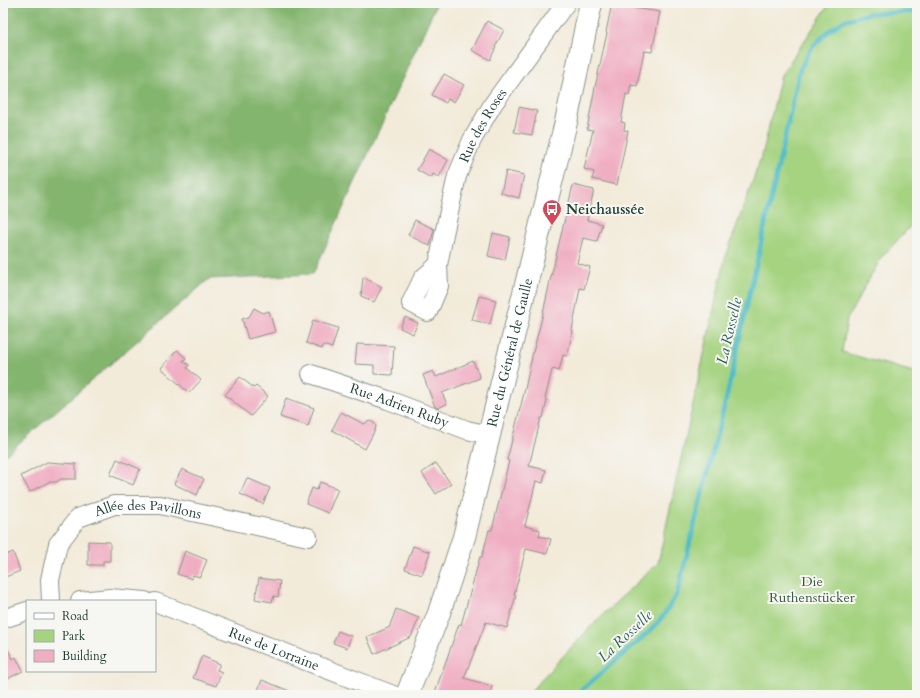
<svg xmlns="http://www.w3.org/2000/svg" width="920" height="698" font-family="Cardo,serif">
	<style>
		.green { fill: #a5d380; stroke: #62885a }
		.forest { fill: #84b56e; stroke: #527951 }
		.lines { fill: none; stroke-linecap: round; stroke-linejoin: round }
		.stream { stroke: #4fbcc7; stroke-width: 4.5 }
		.building { fill: #f0aec3 }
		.street-casing { stroke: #899487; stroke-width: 20 }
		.secondary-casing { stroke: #899487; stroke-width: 24 }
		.street { stroke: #fff; stroke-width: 18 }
		.secondary { stroke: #fff; stroke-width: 22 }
		.labels { text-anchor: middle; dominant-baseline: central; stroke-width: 4; stroke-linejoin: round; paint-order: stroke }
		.street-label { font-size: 14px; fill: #1f3d34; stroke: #f6f6f2 }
		.poi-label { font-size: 14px; font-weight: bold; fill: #1f3d34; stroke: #f6f6f2; text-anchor: start }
		.park-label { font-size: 14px; fill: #3a5b43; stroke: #f6f6f2 }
		.water-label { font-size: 15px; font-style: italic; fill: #2b5d59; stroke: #f6f6f2 }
	</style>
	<rect width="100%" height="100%" fill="#f6f6f2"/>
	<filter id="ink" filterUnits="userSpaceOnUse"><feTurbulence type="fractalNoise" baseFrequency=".025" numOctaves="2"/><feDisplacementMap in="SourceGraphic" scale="8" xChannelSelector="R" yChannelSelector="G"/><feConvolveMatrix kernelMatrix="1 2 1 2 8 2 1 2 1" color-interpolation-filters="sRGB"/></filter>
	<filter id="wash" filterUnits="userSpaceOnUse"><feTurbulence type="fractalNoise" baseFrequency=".012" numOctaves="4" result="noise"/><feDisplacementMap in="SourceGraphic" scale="16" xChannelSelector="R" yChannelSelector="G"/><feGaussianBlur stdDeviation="0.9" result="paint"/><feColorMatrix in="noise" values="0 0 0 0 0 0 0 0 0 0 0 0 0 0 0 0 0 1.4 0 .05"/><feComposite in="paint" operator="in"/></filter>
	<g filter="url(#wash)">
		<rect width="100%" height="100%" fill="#f3ebda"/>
		<path class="green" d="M 830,3 L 917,3 L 917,219 L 881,258 L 847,319 L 842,352 L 917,373 L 917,695 L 529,695 L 536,685 L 598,619 L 658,563 L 725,259 L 763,152 L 781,75 Z"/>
		<path class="forest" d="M 3,3 L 437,3 L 313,274 L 209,279 L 3,457 Z"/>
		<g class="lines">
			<path class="stream" d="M 576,695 L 651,630 L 664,615 L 677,594 L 727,395 L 800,69 L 812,47 L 830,30 L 845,20 L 871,13 L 917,12"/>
		</g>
		<g id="blocks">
			<path class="building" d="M 612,3 L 634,3 L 633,8 L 660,12 L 652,52 L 644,51 L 637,86 L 631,85 L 629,95 L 626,94 L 621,122 L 625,123 L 624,130 L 628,131 L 617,185 L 592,179 L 594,172 L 584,169 L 593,130 L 587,129 L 595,87 L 607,33 L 606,32 Z
				M 487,21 L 504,30 L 495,47 L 496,47 L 490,60 L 472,50 Z
				M 444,74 L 464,85 L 454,102 L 448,99 L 446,103 L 432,95 Z
				M 519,107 L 537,111 L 532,135 L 514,132 Z
				M 429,149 L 448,160 L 439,177 L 433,174 L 431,178 L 417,170 Z
				M 506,171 L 524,175 L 519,198 L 501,193 Z
				M 573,185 L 594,190 L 587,220 L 602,224 L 597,241 L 583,238 L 577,263 L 590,267 L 584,289 L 580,288 L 572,330 L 573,331 L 567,356 L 563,355 L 559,371 L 553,369 L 552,370 L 545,399 L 547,400 L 543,418 L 541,418 L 529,466 L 546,470 L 543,483 L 536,481 L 525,526 L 540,530 L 539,536 L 551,539 L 547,554 L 526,549 L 514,595 L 516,595 L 507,628 L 486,622 L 464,678 L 492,686 L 490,695 L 434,695 L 459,624 L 461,625 L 480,557 L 482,557 L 489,530 L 492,530 L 509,461 L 507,460 L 525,389 L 532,357 L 532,356 L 542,318 L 550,281 Z
				M 415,220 L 434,229 L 430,246 L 408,235 Z
				M 493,233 L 510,237 L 505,260 L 488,256 Z
				M 363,277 L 382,287 L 374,302 L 361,296 Z
				M 479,296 L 496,300 L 490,324 L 472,320 Z
				M 254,308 L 263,313 L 269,311 L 275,332 L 248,339 L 242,319 L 249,317 Z
				M 405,317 L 418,323 L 413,334 L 400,328 Z
				M 313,320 L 338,328 L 332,348 L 323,345 L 322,349 L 306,343 Z
				M 357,344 L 394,346 L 392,375 L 374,374 L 374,365 L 355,364 Z
				M 177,350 L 186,358 L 183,361 L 189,365 L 187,368 L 201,380 L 189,393 L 161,368 Z
				M 473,361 L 480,378 L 442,393 L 447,404 L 438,408 L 435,407 L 423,375 L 433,371 L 436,377 Z
				M 240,377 L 254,388 L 256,386 L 268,396 L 251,416 L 225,395 Z
				M 286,398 L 314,408 L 308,426 L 280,417 Z
				M 341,412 L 364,424 L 367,422 L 370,421 L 374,423 L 376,426 L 375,430 L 365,449 L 332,430 Z
				M 117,459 L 140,469 L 133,485 L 110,475 Z
				M 47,462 L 76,464 L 76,479 L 61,479 L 56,482 L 49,482 L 30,492 L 21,476 Z
				M 436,463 L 451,484 L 436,494 L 422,473 Z
				M 182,469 L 204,479 L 197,495 L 174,484 Z
				M 247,478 L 270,488 L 263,504 L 240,494 Z
				M 320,482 L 338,489 L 328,513 L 306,504 L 312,488 L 317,490 Z
				M 88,541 L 110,542 L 110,561 L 103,561 L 103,565 L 88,565 Z
				M 413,546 L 430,552 L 422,575 L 405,569 Z
				M 185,551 L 207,560 L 200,577 L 193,575 L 192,579 L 177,574 Z
				M 13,552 L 20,571 L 3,578 L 3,556 Z
				M 259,578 L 280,581 L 278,597 L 274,596 L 272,602 L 255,599 Z
				M 396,609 L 419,618 L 411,637 L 374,654 L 367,637 L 390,627 L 390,625 Z
				M 338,631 L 351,636 L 347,648 L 333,643 Z
				M 3,641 L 13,659 L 16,657 L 23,671 L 3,681 Z
				M 202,656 L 220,664 L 217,670 L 222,672 L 216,686 L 193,678 Z
				M 262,680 L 297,694 L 297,695 L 256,695 Z"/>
		</g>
	</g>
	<g filter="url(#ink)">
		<use href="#blocks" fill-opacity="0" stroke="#899487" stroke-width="1"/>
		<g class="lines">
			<defs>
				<g id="street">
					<path id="s1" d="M 438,265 L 423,278 L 411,303 L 428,312 L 439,286 L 438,265 L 444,234 L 457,176 L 472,140 L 493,104 L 566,3"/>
					<path id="s2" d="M 311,374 L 388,400 L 467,430 L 489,435"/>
					<path id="s3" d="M 51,601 L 50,580 L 58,544 L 78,518 L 114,505 L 160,505 L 308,537"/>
					<path d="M 80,601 L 110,598 L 145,601"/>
					<path id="s4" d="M 155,602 L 393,695"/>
					<path d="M 3,619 L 27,611"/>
				</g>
				<g id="secondary">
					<path id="s5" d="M 407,695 L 439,613 L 464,537 L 566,122 L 591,3"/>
				</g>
			</defs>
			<use href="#street" class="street-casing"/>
			<use href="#secondary" class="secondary-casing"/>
			<use href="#street" class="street"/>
			<use href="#secondary" class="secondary"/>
		</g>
	</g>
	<defs>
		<symbol id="bus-pin" viewBox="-11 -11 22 30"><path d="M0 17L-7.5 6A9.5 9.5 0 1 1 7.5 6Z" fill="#d1495b" stroke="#f6f6f2"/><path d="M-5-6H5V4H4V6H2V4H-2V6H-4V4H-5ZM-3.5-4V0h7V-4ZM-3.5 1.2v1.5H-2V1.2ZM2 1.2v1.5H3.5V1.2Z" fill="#fff"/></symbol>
	</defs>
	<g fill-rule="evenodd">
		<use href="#bus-pin" x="541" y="198" width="22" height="30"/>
	</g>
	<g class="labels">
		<g class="street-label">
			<text stroke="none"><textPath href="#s1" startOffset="264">Rue des Roses</textPath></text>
			<text stroke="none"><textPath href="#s5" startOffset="358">Rue du Général de Gaulle</textPath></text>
			<text stroke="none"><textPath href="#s2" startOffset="94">Rue Adrien Ruby</textPath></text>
			<text stroke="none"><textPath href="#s3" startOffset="163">Allée des Pavillons</textPath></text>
			<text stroke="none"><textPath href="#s4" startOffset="128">Rue de Lorraine</textPath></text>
		</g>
		<g class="poi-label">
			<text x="566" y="209">Neichaussée</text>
		</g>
		<g class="park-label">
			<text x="812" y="581">Die<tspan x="812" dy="16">Ruthenstücker</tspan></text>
		</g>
		<g class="water-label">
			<text transform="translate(729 331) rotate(-77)">La Rosselle</text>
			<text transform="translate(625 636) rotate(-43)">La Rosselle</text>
		</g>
	</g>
	<rect width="920" height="698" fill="none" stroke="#f6f6f2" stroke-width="16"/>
	<rect x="26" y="600" width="130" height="72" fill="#f6f6f2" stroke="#a0aca6"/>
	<rect x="34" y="613" width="20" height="6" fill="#ffffff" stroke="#a0aca6"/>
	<text x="62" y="620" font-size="12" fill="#1f3d34">Road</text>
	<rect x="34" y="630" width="20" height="12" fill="#a5d380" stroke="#a0aca6"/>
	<text x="62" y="640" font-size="12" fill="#1f3d34">Park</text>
	<rect x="34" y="650" width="20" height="12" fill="#f0aec3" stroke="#a0aca6"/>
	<text x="62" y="660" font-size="12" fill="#1f3d34">Building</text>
</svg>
